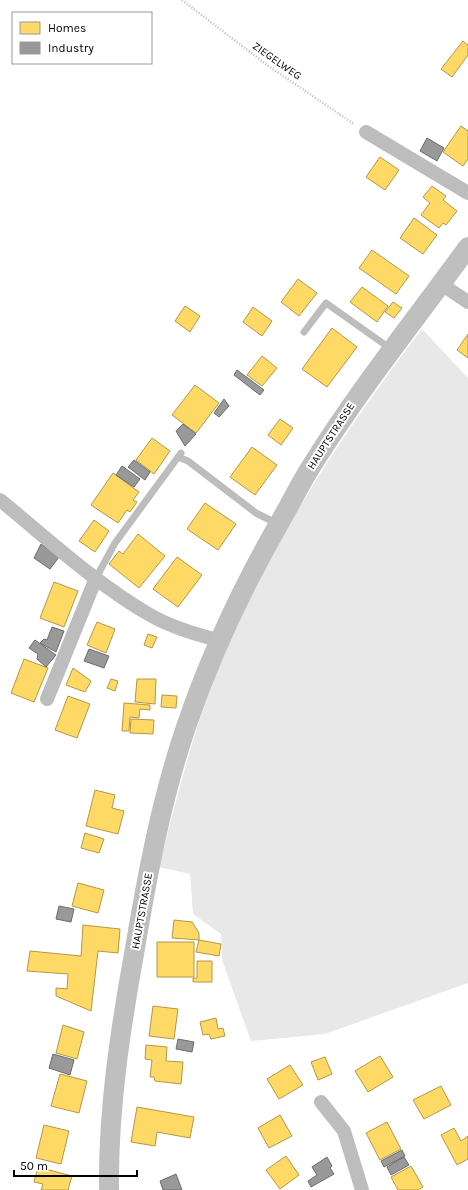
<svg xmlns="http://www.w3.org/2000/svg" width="468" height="1190" font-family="Karla,sans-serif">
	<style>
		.green { fill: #e8e8e8 }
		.homes { fill: #ffd966; stroke: #b29847 }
		.industry { fill: #999; stroke: #6b6b6b }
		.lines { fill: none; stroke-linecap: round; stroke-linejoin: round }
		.path { stroke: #b8b8b8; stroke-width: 2.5; stroke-dasharray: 1 2; stroke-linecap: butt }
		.lane { stroke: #bdbdbd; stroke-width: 7 }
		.street { stroke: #bdbdbd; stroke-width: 14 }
		.secondary { stroke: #bfbfbf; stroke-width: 20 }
		.labels { text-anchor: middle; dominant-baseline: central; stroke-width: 4; stroke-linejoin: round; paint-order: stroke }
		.street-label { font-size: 11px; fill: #000; stroke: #fff }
	</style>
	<rect width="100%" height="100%" fill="#fff"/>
	<path class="green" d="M 422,329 L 468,378 L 468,983 L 325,1034 L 251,1041 L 222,960 L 221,934 L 193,914 L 190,874 L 159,867 C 178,792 197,716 228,644 C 278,531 347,427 422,329 Z"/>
	<path class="homes" d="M 463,41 L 468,45 L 468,55 L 452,77 L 441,69 Z
		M 461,126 L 468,131 L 468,159 L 463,166 L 443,152 Z
		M 380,157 L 399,170 L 385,190 L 366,177 Z
		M 432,186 L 446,196 L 443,200 L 457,211 L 446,225 L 443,223 L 439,228 L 421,215 L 430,203 L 423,197 Z
		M 414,218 L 437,235 L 423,254 L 400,238 Z
		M 372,250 L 409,276 L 396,294 L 359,268 Z
		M 298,279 L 317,293 L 299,316 L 281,302 Z
		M 362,287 L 388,306 L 377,322 L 350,302 Z
		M 393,302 L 402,308 L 394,318 L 385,312 Z
		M 185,306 L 200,316 L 190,332 L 175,321 Z
		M 253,307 L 272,321 L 262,336 L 243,322 Z
		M 332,328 L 357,347 L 327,387 L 302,369 Z
		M 468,334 L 468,358 L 457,350 Z
		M 262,356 L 277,368 L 262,386 L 247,375 Z
		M 195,385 L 219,403 L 196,433 L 172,415 Z
		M 280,419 L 293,428 L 281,445 L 268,435 Z
		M 152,438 L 170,451 L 154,474 L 136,460 Z
		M 252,447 L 277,465 L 255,495 L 230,477 Z
		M 113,473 L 139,492 L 133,500 L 137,502 L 130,512 L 127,510 L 118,523 L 91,505 Z
		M 205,503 L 236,524 L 218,550 L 187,529 Z
		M 94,520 L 109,531 L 95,552 L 79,541 Z
		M 138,534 L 165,556 L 139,588 L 109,564 L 119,551 L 123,554 Z
		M 177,557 L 202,575 L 178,607 L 153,589 Z
		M 54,582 L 78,591 L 64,627 L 40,618 Z
		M 97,622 L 115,629 L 106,653 L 87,645 Z
		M 148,634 L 157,637 L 152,648 L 144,645 Z
		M 24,659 L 48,668 L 34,702 L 11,693 Z
		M 73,668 L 91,681 L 85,692 L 66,685 Z
		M 111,679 L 118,681 L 115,691 L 107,688 Z
		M 137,679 L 156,679 L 155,704 L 135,702 Z
		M 162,695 L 177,696 L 176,708 L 161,707 Z
		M 68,696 L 90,704 L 77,738 L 55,730 Z
		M 124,703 L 150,705 L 150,710 L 140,709 L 139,718 L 130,717 L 129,731 L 122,731 Z
		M 131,719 L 154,720 L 153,734 L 130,733 Z
		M 95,790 L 115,795 L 112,808 L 124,811 L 118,834 L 86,826 Z
		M 85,833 L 104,839 L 99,853 L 81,848 Z
		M 78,883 L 104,890 L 98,913 L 72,906 Z
		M 174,920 L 192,922 L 199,933 L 199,940 L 172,938 Z
		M 83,925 L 120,929 L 118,953 L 98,951 L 91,1011 L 56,996 L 56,988 L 67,989 L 68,974 L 27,971 L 30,951 L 81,956 Z
		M 199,940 L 221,944 L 219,956 L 196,952 Z
		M 157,942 L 194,942 L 194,977 L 157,977 Z
		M 197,961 L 212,961 L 212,982 L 193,982 L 193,978 L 197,978 Z
		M 153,1006 L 178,1009 L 174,1039 L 149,1036 Z
		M 216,1018 L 218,1029 L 223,1028 L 225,1036 L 211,1039 L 209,1034 L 203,1035 L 200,1022 Z
		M 63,1025 L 84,1032 L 77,1059 L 56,1053 Z
		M 146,1045 L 167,1047 L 166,1061 L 183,1062 L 181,1084 L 155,1081 L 154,1077 L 150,1077 L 152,1060 L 145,1059 Z
		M 380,1056 L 393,1077 L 368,1092 L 355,1071 Z
		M 325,1057 L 332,1074 L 318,1080 L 311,1062 Z
		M 290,1065 L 303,1085 L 279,1099 L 267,1079 Z
		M 60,1074 L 87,1081 L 79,1113 L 51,1106 Z
		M 441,1086 L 451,1105 L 424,1119 L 413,1100 Z
		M 137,1107 L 194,1117 L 190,1138 L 157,1132 L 155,1146 L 131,1142 Z
		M 280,1115 L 292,1136 L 269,1148 L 258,1128 Z
		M 387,1122 L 401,1149 L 380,1160 L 366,1133 Z
		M 44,1125 L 69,1131 L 61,1164 L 36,1158 Z
		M 454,1128 L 461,1141 L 468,1136 L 468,1159 L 457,1165 L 441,1135 Z
		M 286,1156 L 299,1175 L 280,1189 L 266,1170 Z
		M 411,1166 L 423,1187 L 418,1190 L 398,1190 L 391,1177 Z
		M 38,1167 L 72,1176 L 68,1190 L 41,1190 L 43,1184 L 34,1182 Z"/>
	<path class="industry" d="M 427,138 L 444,148 L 437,161 L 420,151 Z
		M 237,370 L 264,390 L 260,395 L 234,375 Z
		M 224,399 L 229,406 L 219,417 L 214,413 Z
		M 183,424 L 196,434 L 185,446 L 176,431 Z
		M 134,460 L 150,472 L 145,480 L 128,467 Z
		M 122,466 L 140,479 L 134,487 L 116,475 Z
		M 41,544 L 59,557 L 50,569 L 34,558 Z
		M 52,627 L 64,631 L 56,652 L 40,643 L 44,639 L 47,640 Z
		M 35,640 L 56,655 L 46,667 L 37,659 L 38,654 L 29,648 Z
		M 89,649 L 109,656 L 104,668 L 84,661 Z
		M 59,906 L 74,909 L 71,922 L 56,919 Z
		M 178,1039 L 194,1042 L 192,1052 L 176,1049 Z
		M 53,1054 L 74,1060 L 70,1075 L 49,1068 Z
		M 402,1150 L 405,1156 L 384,1167 L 381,1161 Z
		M 327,1157 L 332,1166 L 330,1168 L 334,1174 L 311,1187 L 308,1181 L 317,1175 L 312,1167 Z
		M 404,1157 L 409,1165 L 391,1175 L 387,1167 Z
		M 176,1174 L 182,1190 L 163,1190 L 160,1181 Z"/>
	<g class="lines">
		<path class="path" d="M 182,0 L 267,65 L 354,124"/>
		<path class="lane" d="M 304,332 L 326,303 L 391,349
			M 178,457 L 188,461 L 256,513 L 278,524
			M 96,578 L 115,543 L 181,453"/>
		<path class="street" d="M 366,132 L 468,193
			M 441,284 L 468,302
			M 0,500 C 48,539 96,584 150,615 C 171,627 194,634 218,640
			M 47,699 L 96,578
			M 321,1102 L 344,1131 L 362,1190"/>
		<path class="secondary" d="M 109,1190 C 108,1110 120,1032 134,954 C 147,877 161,800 186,727 C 211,653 242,588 281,520 C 292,501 302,480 314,462 C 361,387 416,319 468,247"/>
	</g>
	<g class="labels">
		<g class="street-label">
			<text transform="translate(277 61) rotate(35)">ZIEGELWEG</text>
			<text transform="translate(331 436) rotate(-57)">HAUPTSTRASSE</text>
			<text transform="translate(142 911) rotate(-80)">HAUPTSTRASSE</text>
		</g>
	</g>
	<rect x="12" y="12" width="140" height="52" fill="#ffffff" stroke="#999999"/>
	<rect x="20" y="22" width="20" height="12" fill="#ffd966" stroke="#999999"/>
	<text x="48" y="32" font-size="12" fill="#000000">Homes</text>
	<rect x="20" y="42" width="20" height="12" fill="#999999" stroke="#999999"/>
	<text x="48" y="52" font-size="12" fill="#000000">Industry</text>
	<path d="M14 1170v6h123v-6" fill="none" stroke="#000000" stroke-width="2"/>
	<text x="20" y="1170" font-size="12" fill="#000000" stroke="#ffffff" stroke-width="3" paint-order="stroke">50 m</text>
</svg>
